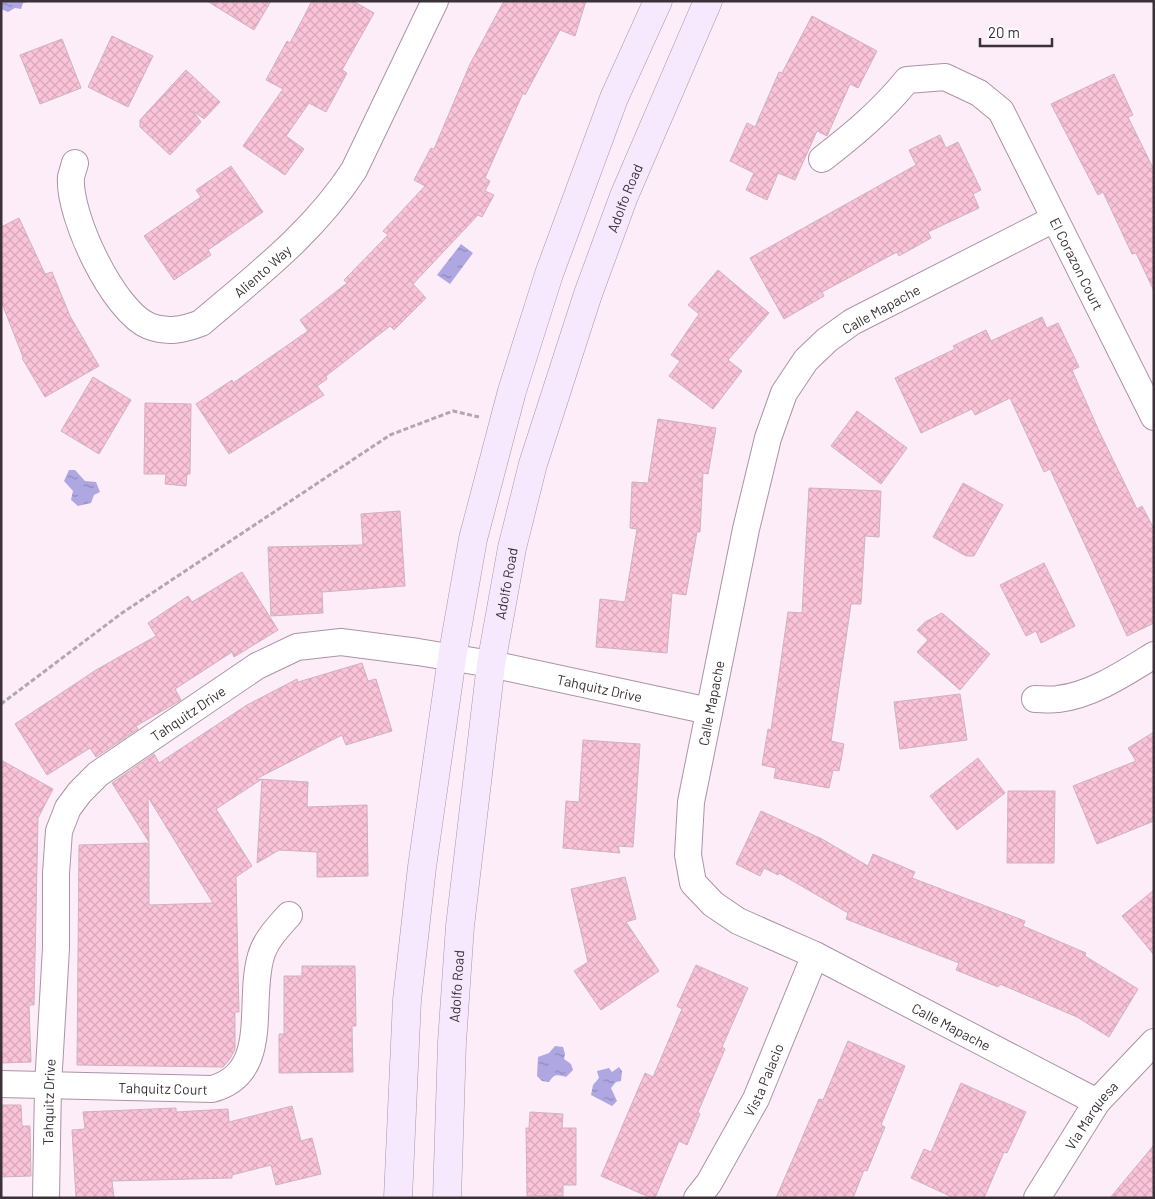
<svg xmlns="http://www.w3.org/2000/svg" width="1155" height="1199" font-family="Barlow,sans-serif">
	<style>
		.water { fill: url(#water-ripples) }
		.building { fill: url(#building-cross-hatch); stroke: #d1b2bd }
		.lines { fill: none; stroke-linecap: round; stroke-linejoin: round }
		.street-casing { stroke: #ab93a6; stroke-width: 28 }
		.secondary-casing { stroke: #ab93a6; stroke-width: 29 }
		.path { stroke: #b3a6b0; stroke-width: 3; stroke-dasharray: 5 2.5; stroke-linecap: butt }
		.street { stroke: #fff; stroke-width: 26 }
		.secondary { stroke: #f6e9fe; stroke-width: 28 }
		.labels { text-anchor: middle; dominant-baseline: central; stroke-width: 4; stroke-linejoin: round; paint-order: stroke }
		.street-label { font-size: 14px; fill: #3b3139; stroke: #fff }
	</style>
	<defs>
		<pattern id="water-ripples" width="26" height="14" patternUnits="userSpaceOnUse" patternTransform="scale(1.25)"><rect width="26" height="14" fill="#aea7e2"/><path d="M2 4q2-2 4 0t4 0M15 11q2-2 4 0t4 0" fill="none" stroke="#8f89b8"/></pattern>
		<pattern id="building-cross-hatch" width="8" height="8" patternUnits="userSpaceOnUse" patternTransform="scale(1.25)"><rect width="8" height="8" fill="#fac3d8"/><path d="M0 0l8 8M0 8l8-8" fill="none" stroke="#d7a8ba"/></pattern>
	</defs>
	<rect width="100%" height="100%" fill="#fcedf9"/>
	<path class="water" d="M 1,1 L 31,1 L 23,3 L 21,9 L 15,8 L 8,12 L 1,9 Z
		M 461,244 L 473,253 L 450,284 L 437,275 Z
		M 69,470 L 75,470 L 85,481 L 96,482 L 100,492 L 94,495 L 91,503 L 78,506 L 71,500 L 73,491 L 64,481 Z
		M 555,1046 L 563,1047 L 565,1054 L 564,1059 L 571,1064 L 573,1070 L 566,1077 C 557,1074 554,1074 549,1082 L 542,1081 L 537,1076 L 538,1057 L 549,1053 Z
		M 619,1067 L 622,1071 L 621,1081 L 616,1082 L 611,1088 L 617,1101 L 612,1106 L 591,1095 L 593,1085 L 599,1078 L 597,1071 L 609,1068 L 612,1072 Z"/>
	<path class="building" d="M 207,1 L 271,1 L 254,30 Z
		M 312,1 L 353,1 L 374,13 L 342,70 L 347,73 L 326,112 L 309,103 L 286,136 L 304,149 L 285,175 L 243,146 L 283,89 L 266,80 L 287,41 L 290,43 Z
		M 504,1 L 586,1 L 575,36 L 560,30 L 525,95 L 523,93 L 485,178 L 490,181 L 485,191 L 494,195 L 482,217 L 478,215 L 413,284 L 426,298 L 394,330 L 390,326 L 326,376 L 327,379 L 317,386 L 324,395 L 229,454 L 196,404 L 232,380 L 233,383 L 308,331 L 300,320 L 347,283 L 344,280 L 388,235 L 383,231 L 425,186 L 414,180 L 431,148 L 434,149 L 470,64 Z
		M 812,16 L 877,51 L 858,88 L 850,84 L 827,136 L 817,131 L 795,180 L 778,173 L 767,200 L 746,190 L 754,173 L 730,161 L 747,123 L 755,127 L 779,72 L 782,73 Z
		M 112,36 L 153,56 L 128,107 L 88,87 Z
		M 62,39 L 81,88 L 40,104 L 20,55 Z
		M 186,70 L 220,102 L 204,119 L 193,111 L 201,122 L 170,155 L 140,127 L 140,120 Z
		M 1114,74 L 1133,115 L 1128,117 L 1154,170 L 1154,291 L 1136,253 L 1132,254 L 1103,192 L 1098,195 L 1051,104 Z
		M 940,135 L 946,148 L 958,142 L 981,190 L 973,194 L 979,208 L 928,232 L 931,238 L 899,256 L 897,252 L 822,292 L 824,296 L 784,319 L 750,258 L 916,165 L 909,150 Z
		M 231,166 L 263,212 L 208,250 L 211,255 L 174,280 L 144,236 L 201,197 L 196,190 Z
		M 19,218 L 45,274 L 52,272 L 70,316 L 99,366 L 45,397 L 22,358 L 23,357 L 1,301 L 1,227 Z
		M 718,270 L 769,313 L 728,360 L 742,371 L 713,409 L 669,376 L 680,361 L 671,355 L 699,314 L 688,305 Z
		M 1042,317 L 1047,328 L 1058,323 L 1079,367 L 1072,370 L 1099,431 L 1137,509 L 1142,506 L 1154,529 L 1154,623 L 1127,636 L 1050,469 L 1044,472 L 1010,398 L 975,415 L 972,409 L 921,433 L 895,378 L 955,349 L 953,346 L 986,330 L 991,341 Z
		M 93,377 L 131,400 L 99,454 L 61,431 Z
		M 145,403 L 191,404 L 190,474 L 187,474 L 186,486 L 165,484 L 166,474 L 144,474 Z
		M 857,411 L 907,448 L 881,484 L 831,446 Z
		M 658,419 L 716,428 L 708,474 L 703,473 L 700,532 L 697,532 L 686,595 L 672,593 L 667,653 L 596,647 L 600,599 L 625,602 L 637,529 L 630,528 L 632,482 L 648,483 Z
		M 963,483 L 1003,505 L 974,556 L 966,556 L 933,537 Z
		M 809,488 L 881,491 L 879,537 L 865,536 L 861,604 L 851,604 L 831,741 L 844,744 L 839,771 L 833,770 L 829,788 L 774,778 L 776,768 L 762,765 L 768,729 L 771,730 L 788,612 L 802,613 Z
		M 400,511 L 405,586 L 322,592 L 323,613 L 271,616 L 268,547 L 363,545 L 361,514 Z
		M 1044,563 L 1075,626 L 1041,643 L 1036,631 L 1026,636 L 1000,585 Z
		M 242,572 L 278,630 L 234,657 L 232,652 L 175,689 L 181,700 L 136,726 L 138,729 L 96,757 L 90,748 L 47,775 L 15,724 L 96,670 L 156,636 L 148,623 L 188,596 L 192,602 Z
		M 942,613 L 990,654 L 960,690 L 917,652 L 928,640 L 917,630 L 925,622 Z
		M 362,663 L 368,681 L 376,679 L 392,731 L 346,745 L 342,735 L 256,779 L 308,782 L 307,807 L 367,805 L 368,876 L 317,877 L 317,852 L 279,850 L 257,863 L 262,779 L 216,809 L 252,866 L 236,877 L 239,1012 L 235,1012 L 235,1049 L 230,1059 L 223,1067 L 77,1065 L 79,845 L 149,843 L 149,905 L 213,903 L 148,797 L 149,842 L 112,783 L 154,754 L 159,763 L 247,705 L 297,679 L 298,682 Z
		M 960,694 L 967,740 L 900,749 L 894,702 Z
		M 1154,732 L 1154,821 L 1097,844 L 1073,786 L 1136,761 L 1128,748 Z
		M 583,740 L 640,744 L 633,847 L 618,846 L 620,853 L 563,848 L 566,801 L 579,802 Z
		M 978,758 L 1005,793 L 957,830 L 930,796 Z
		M 1,760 L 53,789 L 38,818 L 34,1005 L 29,1005 L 31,1062 L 1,1063 Z
		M 1008,791 L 1055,791 L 1054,863 L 1007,863 Z
		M 761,811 L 822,839 L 868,866 L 873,854 L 915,872 L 912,878 L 1025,921 L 1023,926 L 1086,953 L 1085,956 L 1138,989 L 1109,1037 L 1077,1017 L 1000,984 L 998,987 L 956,970 L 959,963 L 846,919 L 848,913 L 779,873 L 778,875 L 764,868 L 760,876 L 736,864 Z
		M 625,877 L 636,919 L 626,922 L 659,971 L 601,1010 L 574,971 L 588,962 L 571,889 Z
		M 1154,890 L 1154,955 L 1122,916 Z
		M 696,965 L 748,988 L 722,1047 L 725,1049 L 698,1112 L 700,1114 L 687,1145 L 679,1141 L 655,1198 L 651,1198 L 601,1176 L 645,1073 L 653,1077 L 682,1009 L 677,1006 Z
		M 302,966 L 355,966 L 356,1026 L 352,1026 L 353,1072 L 279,1073 L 279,1034 L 284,1034 L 284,976 L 302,976 Z
		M 848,1041 L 905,1066 L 881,1125 L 885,1127 L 867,1171 L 864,1170 L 853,1198 L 776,1198 L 819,1099 L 823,1100 Z
		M 961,1083 L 1026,1112 L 1007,1153 L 1004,1152 L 984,1198 L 954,1198 L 911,1178 L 924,1149 L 931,1152 Z
		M 1,1105 L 21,1105 L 22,1126 L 30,1126 L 31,1176 L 1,1177 Z
		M 292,1106 L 301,1141 L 312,1138 L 321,1174 L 276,1185 L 271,1165 L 232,1175 L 232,1178 L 112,1181 L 114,1198 L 76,1198 L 72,1130 L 85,1129 L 83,1112 L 176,1108 L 176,1112 L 228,1109 L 229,1122 Z
		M 530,1112 L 563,1114 L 562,1128 L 576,1128 L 576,1185 L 563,1185 L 563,1196 L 527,1196 L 526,1128 L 529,1128 Z
		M 1154,1145 L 1154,1198 L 1110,1198 Z"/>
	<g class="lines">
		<defs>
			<g id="street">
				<path id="s1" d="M 822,159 C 853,135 882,111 907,80 L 945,77 L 979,93 L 1001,111 L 1154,417"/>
				<path id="s2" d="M 75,163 C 74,167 72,173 71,177 C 68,215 113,311 149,326 C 167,333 183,330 201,323 C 256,276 314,232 354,170 L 435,1"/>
				<path id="s3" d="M 1054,219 L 852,322 L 827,340 L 806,360 L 784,393 L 768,438 L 746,529 L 691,802 L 688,855 L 693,883 L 713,904 L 738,921 L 815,955 L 1097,1102"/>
				<path d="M 1035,699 C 1042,699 1051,700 1058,699 C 1092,695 1125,673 1154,655"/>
				<path id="s4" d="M 1,1084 L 212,1089 C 272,1073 247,1003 261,956 C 265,941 278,927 289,915"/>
				<path id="s5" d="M 46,1198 L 48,1086 L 56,948 L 56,873 L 59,831 L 68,808 L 80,792 L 98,774 L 257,666 L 297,647 L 341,642 L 418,652 L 491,664 L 709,711"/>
				<path id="s6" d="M 697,1198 L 709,1183 L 756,1099 L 815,955"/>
				<path id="s7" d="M 1037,1198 L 1097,1102 L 1154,1042"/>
			</g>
			<g id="secondary">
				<path d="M 398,1198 L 407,1000 L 422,867 L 452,658 L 473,539 L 512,391 L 549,274 L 614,98 L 658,1"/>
				<path id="s8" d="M 447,1198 L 452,1042 L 460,926 L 491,664 L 512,548 L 533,464 L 588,294 L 624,196 L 708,1"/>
			</g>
		</defs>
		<use href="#street" class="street-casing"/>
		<use href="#secondary" class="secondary-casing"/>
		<path class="path" d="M 1,704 L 122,613 L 390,435 L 453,411 L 479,417"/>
		<use href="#street" class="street"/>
		<use href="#secondary" class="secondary"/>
	</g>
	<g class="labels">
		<g class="street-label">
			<text stroke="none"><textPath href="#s8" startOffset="1022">Adolfo Road</textPath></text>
			<text stroke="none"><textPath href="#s1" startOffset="391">El Corazon Court</textPath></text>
			<text stroke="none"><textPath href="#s2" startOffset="322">Aliento Way</textPath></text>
			<text transform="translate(881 309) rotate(-29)">Calle Mapache</text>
			<text stroke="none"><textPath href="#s8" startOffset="618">Adolfo Road</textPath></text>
			<text stroke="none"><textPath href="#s5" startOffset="981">Tahquitz Drive</textPath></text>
			<text transform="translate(711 703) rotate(-79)">Calle Mapache</text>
			<text stroke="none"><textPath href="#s5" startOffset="546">Tahquitz Drive</textPath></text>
			<text stroke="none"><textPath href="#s8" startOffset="212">Adolfo Road</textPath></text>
			<text stroke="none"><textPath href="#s3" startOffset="1125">Calle Mapache</textPath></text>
			<text stroke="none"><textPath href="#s6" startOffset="136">Vista Palacio</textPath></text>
			<text stroke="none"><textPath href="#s4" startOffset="162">Tahquitz Court</textPath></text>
			<text stroke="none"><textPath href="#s5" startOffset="96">Tahquitz Drive</textPath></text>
			<text stroke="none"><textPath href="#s7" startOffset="99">Via Marquesa</textPath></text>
		</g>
	</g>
	<rect width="1155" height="1199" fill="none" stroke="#3b3139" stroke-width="5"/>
	<path d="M980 38v8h72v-8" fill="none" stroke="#3b3139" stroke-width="2.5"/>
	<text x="988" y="38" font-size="15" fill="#3b3139" stroke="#ffffff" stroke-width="4" paint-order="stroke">20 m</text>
</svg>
